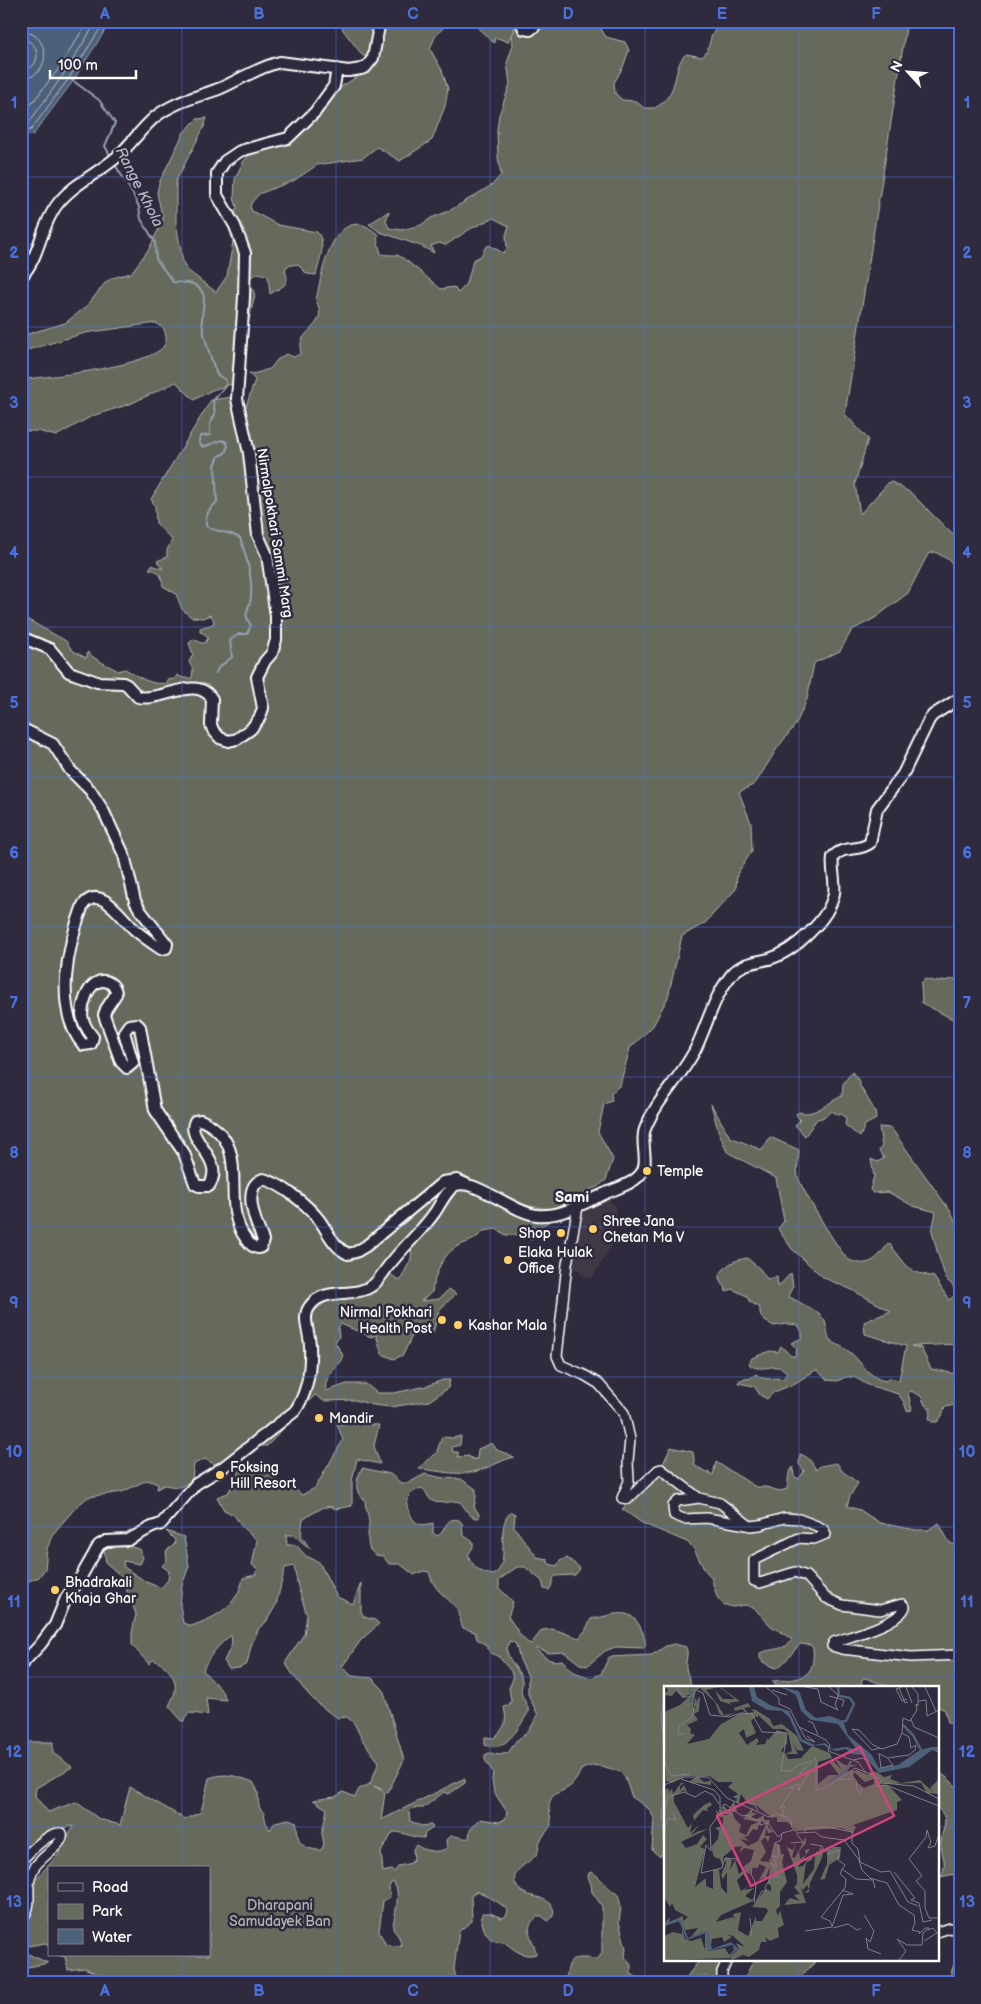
<svg xmlns="http://www.w3.org/2000/svg" width="981" height="2004" font-family="'Balsamiq Sans',sans-serif">
	<style>
		.built { fill: #403844 }
		.green { fill: #656b5d; stroke: #b2b5ae; fill-rule: evenodd }
		.water { fill: #4e617a; stroke: #95a0af }
		.lines { fill: none; stroke-linecap: round; stroke-linejoin: round }
		.shore { stroke: #b8c0ca; stroke-width: 1 }
		.stream { stroke: #95a0af; stroke-width: 2 }
		.tertiary-casing { stroke: #fff; stroke-width: 12 }
		.secondary-casing { stroke: #fff; stroke-width: 14 }
		.tertiary { stroke: #2f2a3d; stroke-width: 9 }
		.secondary { stroke: #2f2a3d; stroke-width: 10 }
		.grid { fill: none; stroke: #4a71e0; stroke-width: 1; stroke-opacity: 0.55 }
		.poi-dot { fill: #ffd166; stroke: #2f2a3d; stroke-width: 2 }
		.labels { text-anchor: middle; dominant-baseline: central; stroke-width: 5; stroke-linejoin: round; paint-order: stroke }
		.street-label { font-size: 14px; fill: #fff; stroke: #2f2a3d }
		.poi-label { font-size: 14px; fill: #fff; stroke: #2f2a3d; text-anchor: start }
		.park-label { font-size: 14px; fill: #b2b5ae; stroke: #2f2a3d }
		.water-label { font-size: 15px; font-style: italic; fill: #afb8c3; stroke: #2f2a3d }
		.neighbourhood-label { font-size: 15px; font-weight: bold; fill: #fff; stroke: #2f2a3d }
		.inset-river { fill: none; stroke: #4e617a; stroke-width: 2.5 }
		.inset-road { fill: none; stroke: #827f8b; stroke-width: 1 }
		.view { fill: #ce467c; fill-opacity: 0.15; stroke: #ce467c; stroke-width: 2.5 }
		.inset-edge { fill: none; stroke: #fff; stroke-width: 2.5 }
		.neatline { fill: none; stroke: #4a71e0; stroke-width: 2 }
		.grid-label { font-size: 16px; text-anchor: middle; font-weight: bold; fill: #4a71e0 }
	</style>
	<rect width="100%" height="100%" fill="#2f2a3d"/>
	<filter id="ink" filterUnits="userSpaceOnUse"><feTurbulence type="fractalNoise" baseFrequency=".02" numOctaves="2"/><feDisplacementMap in="SourceGraphic" scale="10" xChannelSelector="R" yChannelSelector="G"/><feConvolveMatrix kernelMatrix="1 2 1 2 8 2 1 2 1" color-interpolation-filters="sRGB"/></filter>
	<g filter="url(#ink)">
		<path class="built" d="M 606,1197 L 616,1206 L 613,1243 L 592,1279 L 580,1274 L 580,1271 L 568,1266 L 573,1214 Z"/>
		<path class="green" d="M 341,21 L 373,21 L 370,56 L 363,56 L 343,30 Z
			M 388,21 L 449,21 L 435,37 L 430,49 L 442,70 L 448,89 L 445,106 L 432,140 L 400,161 L 377,147 L 363,158 L 317,165 L 295,180 L 259,194 L 252,202 L 250,206 L 252,211 L 278,225 L 317,232 C 327,243 319,262 316,275 L 307,274 L 297,264 L 287,266 L 285,270 C 291,286 282,286 270,294 L 268,276 L 259,273 L 251,277 L 249,281 L 255,295 L 243,345 L 244,376 L 242,381 L 212,390 L 194,400 L 176,382 L 130,404 L 92,416 L 56,436 L 38,431 L 21,431 L 21,379 C 47,378 148,366 163,347 C 168,341 166,336 164,329 L 156,323 L 85,333 L 21,352 L 21,336 L 65,323 L 87,306 L 105,283 L 112,278 L 131,273 L 149,249 L 163,220 L 157,193 L 159,183 L 184,132 L 197,119 L 207,118 L 204,127 L 176,181 L 176,223 L 183,262 L 187,270 L 216,292 L 227,276 L 232,247 L 235,226 L 234,217 L 237,207 L 234,198 L 235,179 L 243,162 L 249,155 L 305,128 L 336,90 L 360,75 L 372,60 Z
			M 470,21 L 516,21 L 516,24 L 508,42 L 495,37 L 494,43 Z
			M 524,21 L 603,21 L 601,29 L 606,37 L 625,42 L 629,50 L 623,67 L 614,83 L 615,93 L 622,100 L 636,101 L 644,108 L 655,108 C 682,92 671,67 686,54 L 702,57 C 713,48 706,34 721,25 L 730,29 L 748,21 L 907,21 L 845,414 L 868,439 L 855,484 L 860,514 L 890,481 L 911,493 L 960,542 L 960,574 L 949,560 L 935,552 L 928,554 L 908,593 L 875,618 L 852,630 L 840,651 L 814,663 L 807,699 L 796,724 L 778,747 L 755,784 L 739,792 L 751,823 L 752,851 L 737,874 L 736,889 L 705,923 L 682,936 L 668,997 L 653,1026 L 630,1048 L 620,1085 L 611,1094 L 612,1101 L 604,1104 L 598,1132 L 613,1159 L 606,1180 L 597,1187 L 589,1190 L 581,1197 L 551,1209 L 528,1206 L 505,1200 L 464,1175 L 456,1180 L 424,1221 L 399,1245 L 383,1269 L 400,1281 L 411,1259 L 412,1245 L 435,1222 L 457,1191 L 461,1188 L 555,1219 L 544,1224 L 532,1240 L 520,1235 L 506,1235 L 496,1229 L 483,1231 C 474,1241 472,1240 460,1245 C 442,1253 435,1275 432,1292 L 421,1301 L 439,1299 L 449,1289 L 456,1294 L 439,1310 L 433,1333 L 412,1336 L 403,1355 L 394,1359 L 382,1354 L 376,1335 L 371,1337 L 341,1324 L 338,1328 L 339,1337 L 335,1342 L 343,1355 C 339,1369 323,1375 326,1391 L 347,1384 L 366,1384 L 377,1393 L 394,1393 L 427,1386 L 443,1380 L 450,1380 L 448,1388 L 429,1401 L 391,1407 L 373,1405 L 355,1400 L 324,1401 L 315,1395 L 267,1446 L 261,1446 L 259,1443 L 305,1399 L 312,1313 L 332,1297 L 312,1299 L 308,1355 L 298,1395 L 291,1408 L 267,1430 L 257,1433 L 244,1446 L 222,1462 L 214,1464 L 205,1459 L 194,1464 L 192,1479 C 180,1490 179,1487 164,1485 L 157,1489 L 158,1484 L 147,1480 L 122,1492 L 88,1497 L 76,1507 L 52,1535 L 47,1549 L 45,1569 L 39,1577 L 21,1584 L 21,616 L 66,641 L 72,650 L 86,658 L 88,652 C 97,662 107,664 118,671 L 125,669 C 139,677 151,686 168,683 L 167,680 L 175,679 L 177,675 L 183,678 L 192,678 L 193,669 L 189,662 L 193,654 L 189,643 L 194,639 L 201,643 L 205,643 L 208,638 L 205,634 L 200,632 L 200,628 L 213,624 L 214,620 L 210,615 L 203,618 L 191,617 L 182,609 L 176,594 L 163,586 C 162,577 160,570 149,569 L 152,565 L 163,569 L 157,561 L 167,557 L 167,550 L 172,540 L 156,523 L 155,506 L 151,499 L 211,400 L 232,397 L 236,407 L 243,415 L 255,380 L 249,373 C 256,375 263,370 270,369 L 277,360 L 286,354 L 294,357 L 300,354 C 301,349 300,342 303,338 C 312,325 326,321 316,300 C 321,279 328,224 358,224 C 366,224 373,231 379,235 L 377,238 L 381,254 C 387,255 392,255 397,255 C 403,256 433,283 441,289 L 454,287 L 458,293 C 468,285 470,272 473,260 L 481,256 L 485,248 L 489,245 L 503,253 L 507,249 L 506,235 L 509,226 L 493,218 L 470,229 L 446,245 L 439,243 L 431,246 L 434,253 L 421,246 L 380,232 L 369,224 L 389,211 L 386,221 L 389,228 L 402,230 L 421,225 L 431,218 L 449,211 L 492,185 L 501,175 L 498,157 L 497,130 L 499,115 L 510,84 L 507,63 L 513,45 L 512,35 L 517,26 Z
			M 960,978 L 960,1023 L 922,1003 L 921,983 L 925,979 L 938,982 Z
			M 852,1072 L 860,1082 L 860,1086 L 875,1111 L 876,1119 L 865,1125 L 860,1137 L 845,1125 L 846,1118 L 842,1114 L 838,1115 L 832,1111 L 822,1118 L 817,1119 L 805,1136 L 795,1125 L 800,1120 L 796,1114 L 799,1112 C 813,1117 829,1102 842,1096 L 843,1084 Z
			M 711,1104 L 730,1137 L 762,1150 L 770,1137 L 799,1150 C 799,1158 796,1169 798,1177 C 800,1186 841,1255 848,1259 C 852,1262 861,1264 866,1263 C 877,1261 882,1251 889,1243 L 906,1265 L 915,1272 L 934,1277 L 949,1300 L 956,1294 L 953,1286 L 946,1279 L 937,1251 L 932,1231 L 936,1212 L 913,1206 L 888,1192 L 873,1193 L 870,1190 L 874,1176 L 871,1159 L 878,1162 L 884,1158 L 879,1151 L 882,1146 L 879,1127 L 891,1128 L 951,1212 L 960,1231 L 960,1344 L 911,1346 L 921,1348 L 931,1369 C 941,1370 950,1374 960,1374 L 960,1404 L 945,1407 L 942,1416 L 937,1422 L 932,1422 L 929,1418 L 931,1409 L 925,1405 L 921,1396 L 911,1391 L 908,1393 L 912,1410 L 907,1411 L 904,1402 L 898,1394 L 868,1385 L 854,1377 L 845,1377 L 838,1381 L 827,1380 L 818,1371 L 816,1370 L 792,1385 L 774,1392 L 767,1399 L 760,1395 L 754,1386 L 738,1383 L 740,1380 L 751,1378 L 756,1374 C 765,1383 773,1376 783,1379 L 787,1373 C 778,1359 760,1375 749,1364 L 752,1358 L 770,1351 L 778,1352 L 781,1346 L 791,1356 L 795,1356 L 797,1349 L 791,1343 L 802,1338 L 802,1332 L 798,1325 L 787,1324 L 774,1326 C 765,1321 759,1320 760,1308 L 749,1301 L 747,1296 L 732,1289 L 726,1292 L 725,1286 L 722,1284 L 719,1277 C 724,1265 734,1260 747,1258 L 760,1269 L 767,1279 L 777,1277 L 778,1287 L 791,1273 L 793,1286 L 788,1296 L 819,1313 L 825,1321 L 829,1339 C 836,1345 846,1348 852,1354 C 863,1364 870,1379 886,1381 L 890,1378 L 899,1380 L 906,1346 L 865,1334 L 864,1322 L 891,1311 L 850,1289 L 824,1278 L 792,1249 L 778,1229 L 784,1221 L 776,1178 L 727,1152 L 718,1130 Z
			M 337,1424 L 379,1425 L 374,1446 L 380,1464 L 357,1459 L 352,1481 L 352,1506 L 336,1509 L 330,1506 L 322,1508 L 303,1519 L 301,1535 L 310,1549 L 294,1535 L 286,1535 L 287,1545 L 296,1545 L 306,1556 L 319,1562 L 337,1597 L 353,1604 L 361,1583 L 361,1611 L 364,1617 L 375,1620 L 379,1624 L 361,1640 L 342,1667 L 352,1676 L 372,1678 L 383,1689 L 404,1760 L 388,1792 L 374,1786 L 385,1793 L 381,1820 L 465,1778 L 465,1783 L 449,1794 L 444,1792 L 423,1808 L 413,1808 L 409,1812 L 410,1821 L 421,1826 L 431,1825 L 433,1828 L 425,1833 L 424,1838 C 412,1838 405,1832 393,1832 L 381,1852 L 383,1872 L 391,1870 L 394,1872 L 399,1866 L 411,1863 L 414,1858 L 413,1849 L 416,1845 C 424,1851 438,1854 447,1848 L 446,1840 C 452,1831 461,1840 469,1838 L 470,1830 L 480,1819 L 499,1822 L 505,1819 L 507,1812 L 494,1792 L 492,1780 L 493,1772 L 485,1760 L 485,1755 L 489,1753 L 500,1755 L 509,1752 L 516,1741 L 529,1731 L 538,1715 L 528,1694 L 528,1676 L 520,1660 L 516,1644 L 510,1641 C 500,1655 519,1667 522,1680 C 523,1685 520,1690 522,1695 C 525,1703 529,1705 528,1713 C 519,1727 505,1754 485,1745 L 485,1737 L 494,1738 C 506,1726 507,1723 504,1707 L 509,1705 L 511,1701 L 509,1688 L 513,1679 L 511,1671 L 498,1656 L 490,1653 L 486,1645 L 477,1639 L 475,1632 L 463,1628 C 459,1622 461,1615 457,1609 C 446,1595 434,1592 429,1572 L 423,1571 L 414,1575 L 400,1564 L 389,1564 L 383,1556 L 376,1555 L 370,1550 C 366,1540 369,1531 369,1521 C 368,1513 365,1508 365,1500 C 353,1493 356,1479 362,1468 L 390,1474 L 401,1483 L 408,1483 L 425,1474 L 443,1478 L 461,1479 L 476,1489 L 476,1497 L 474,1507 L 479,1514 L 479,1518 C 469,1519 466,1508 460,1502 C 452,1500 439,1506 431,1500 C 426,1496 427,1490 421,1488 C 408,1493 403,1501 410,1513 C 411,1517 414,1521 417,1523 C 423,1526 428,1524 433,1523 L 433,1533 L 437,1536 C 447,1532 444,1516 459,1520 L 462,1523 L 463,1535 L 473,1542 L 473,1547 L 468,1555 C 472,1566 481,1574 494,1575 C 513,1561 493,1528 511,1512 L 515,1514 L 514,1527 L 537,1557 L 547,1559 L 549,1564 L 557,1566 L 560,1561 L 567,1558 L 579,1567 L 580,1569 L 575,1575 L 555,1576 C 551,1581 553,1586 549,1590 L 544,1589 L 542,1581 L 525,1567 L 517,1567 L 499,1580 L 499,1588 L 513,1602 L 508,1617 C 516,1626 521,1641 531,1644 L 542,1630 L 553,1629 L 579,1638 L 585,1631 L 591,1619 C 594,1618 598,1618 602,1617 C 624,1611 634,1611 643,1633 C 645,1639 647,1643 644,1648 L 615,1647 L 605,1651 L 587,1666 L 580,1664 L 564,1652 L 549,1653 L 537,1648 L 536,1649 C 545,1657 549,1663 562,1660 L 574,1672 L 591,1678 L 601,1674 L 609,1657 L 652,1655 L 666,1646 L 674,1644 L 686,1647 C 689,1655 685,1660 686,1668 C 687,1675 691,1680 691,1688 L 665,1688 L 665,1853 L 659,1856 L 652,1850 L 654,1818 L 649,1809 L 632,1797 L 625,1778 L 621,1772 C 606,1768 596,1761 581,1770 C 578,1776 575,1783 569,1787 C 561,1793 551,1792 549,1805 C 548,1812 552,1818 551,1825 C 548,1831 541,1837 539,1844 C 538,1848 539,1852 536,1855 C 529,1863 509,1871 516,1885 C 522,1897 536,1895 545,1900 C 555,1905 557,1916 548,1921 L 542,1916 L 538,1916 C 520,1929 535,1939 536,1954 C 525,1958 515,1951 507,1944 C 503,1941 500,1942 495,1941 C 485,1938 480,1922 482,1913 L 490,1913 L 502,1918 L 506,1916 L 508,1911 C 505,1905 484,1894 477,1891 L 471,1896 L 472,1921 L 459,1931 L 454,1969 L 457,1983 L 132,1983 L 130,1978 L 130,1983 L 102,1983 L 98,1974 L 84,1968 L 68,1970 L 65,1957 L 58,1955 L 209,1955 L 209,1868 L 49,1868 L 49,1947 L 45,1943 L 28,1946 L 26,1953 L 48,1963 L 28,1967 L 21,1975 L 21,1922 L 33,1882 L 58,1855 L 73,1826 L 50,1830 L 21,1858 L 21,1742 L 53,1742 L 53,1753 L 72,1767 L 36,1788 L 35,1796 L 48,1812 L 76,1802 L 99,1819 L 120,1825 L 130,1787 L 185,1819 L 201,1812 L 209,1778 C 226,1772 237,1776 253,1782 C 255,1786 258,1790 258,1794 C 259,1802 257,1808 264,1813 L 266,1823 L 270,1830 L 275,1822 L 289,1819 L 296,1822 C 298,1827 297,1832 298,1837 C 300,1848 313,1850 321,1850 L 324,1845 L 322,1833 L 327,1809 L 313,1800 L 335,1797 L 343,1792 L 355,1797 L 359,1789 L 370,1784 L 379,1762 L 363,1741 L 354,1723 L 347,1717 L 338,1718 C 313,1703 301,1687 285,1663 L 304,1634 L 307,1615 L 298,1587 L 294,1566 L 285,1568 L 276,1605 L 266,1622 L 259,1628 L 251,1646 L 247,1664 L 239,1668 L 229,1669 L 224,1661 L 232,1644 L 231,1635 C 219,1645 209,1655 203,1670 C 211,1681 222,1687 226,1700 L 206,1698 L 208,1715 L 189,1713 L 183,1722 L 169,1706 C 171,1701 175,1695 175,1690 C 177,1676 165,1664 153,1660 L 149,1664 L 132,1645 L 132,1633 L 136,1614 L 121,1576 L 106,1563 L 103,1543 L 122,1543 L 125,1546 L 140,1549 L 143,1558 L 140,1564 L 123,1561 L 124,1567 L 146,1582 L 161,1588 L 168,1580 L 169,1571 L 162,1566 L 167,1560 L 166,1551 L 174,1545 L 175,1540 L 166,1531 L 184,1537 L 189,1566 L 182,1585 L 180,1605 L 183,1623 L 191,1626 C 215,1618 238,1606 243,1578 L 255,1575 L 258,1569 L 252,1565 L 257,1540 L 243,1528 L 234,1515 L 224,1510 L 217,1497 L 228,1493 L 243,1465 L 278,1464 L 276,1488 L 290,1485 L 302,1495 L 315,1488 L 343,1440 ZM 393,1882 C 403,1894 393,1916 393,1929 L 399,1937 L 401,1944 L 400,1946 L 386,1945 L 379,1931 L 383,1901 L 390,1897 L 389,1887 L 391,1883 Z
			M 461,1436 L 460,1445 L 452,1447 L 453,1452 L 458,1452 L 458,1457 L 469,1456 L 472,1459 L 477,1459 L 478,1449 L 492,1443 L 497,1450 L 514,1457 C 501,1460 490,1468 477,1471 C 459,1477 437,1470 419,1469 L 427,1460 L 436,1454 L 442,1437 L 453,1438 Z
			M 671,1447 L 693,1452 L 695,1466 L 713,1475 L 716,1462 L 756,1487 L 766,1487 L 780,1491 L 787,1489 L 789,1473 L 793,1467 L 794,1476 L 799,1479 L 804,1471 L 799,1464 L 800,1454 C 809,1457 812,1462 816,1470 L 820,1466 L 837,1463 L 842,1471 L 858,1483 L 850,1496 L 847,1506 L 860,1510 L 880,1523 L 916,1530 L 928,1530 L 939,1523 L 949,1542 L 960,1548 L 960,1727 L 948,1722 L 945,1710 L 937,1706 L 937,1688 L 893,1688 L 865,1678 L 861,1680 L 863,1688 L 785,1688 L 775,1685 L 772,1681 C 798,1679 816,1681 813,1648 L 810,1645 L 800,1644 C 794,1650 783,1666 776,1668 L 763,1662 L 760,1658 L 760,1653 C 771,1648 787,1651 792,1639 L 771,1626 L 755,1609 L 746,1605 L 732,1607 L 723,1604 L 717,1597 L 711,1577 L 704,1569 L 694,1549 L 687,1542 L 642,1523 L 622,1509 L 658,1474 Z
			M 937,1771 C 944,1775 953,1782 958,1789 C 965,1800 959,1860 955,1874 L 940,1877 C 949,1864 941,1856 941,1842 C 941,1834 945,1828 945,1821 C 945,1816 941,1811 937,1807 Z
			M 592,1872 C 603,1879 606,1888 618,1894 L 621,1907 L 619,1922 L 626,1948 L 625,1957 L 631,1965 L 631,1974 L 640,1979 L 641,1983 L 566,1983 C 568,1955 573,1957 598,1959 L 602,1953 L 602,1906 L 592,1892 L 591,1884 L 588,1877 L 589,1873 Z
			M 960,1946 L 960,1983 L 948,1983 L 949,1979 Z
			M 700,1960 L 723,1960 L 716,1970 L 718,1983 L 713,1983 C 707,1972 699,1976 690,1981 L 688,1980 L 688,1975 Z
			M 754,1960 L 816,1960 C 811,1969 801,1972 798,1983 L 749,1983 L 745,1977 Z"/>
		<path class="water" d="M 21,21 L 111,21 L 73,81 L 33,135 L 21,136 L 21,63 L 28,54 L 21,49 Z"/>
		<g class="lines">
			<path class="shore" d="M 21,31 C 53,33 52,78 21,79
				M 21,39 C 43,41 42,70 21,71
				M 21,117 L 57,71 L 88,21
				M 21,125 L 28,124 L 63,75 L 97,21
				M 21,131 L 31,130 L 69,78 L 105,21"/>
			<path class="stream" d="M 72,80 L 99,100 L 115,123 L 105,146 L 111,157
				M 114,163 L 133,194 L 139,207 L 141,219 L 155,242 L 156,259 L 173,282 C 182,283 192,281 199,288 C 208,296 202,308 202,318 C 201,332 212,361 217,375 L 226,380 L 226,385 L 213,401 L 215,414 L 210,424 L 210,435 L 200,436 L 199,443 L 203,447 L 222,440 L 226,442 L 228,446 L 225,453 L 219,456 L 215,465 L 217,502 C 209,509 205,515 206,526 C 217,533 229,531 240,538 C 246,555 253,577 251,596 C 251,608 241,612 251,625 L 247,634 L 239,634 L 230,640 L 232,657 L 218,668 L 216,673"/>
			<defs>
				<path id="tertiary" d="M 578,1207 L 567,1264 L 557,1356 L 561,1365 L 584,1375 L 599,1384 L 624,1413 L 630,1439 L 628,1461 L 629,1481 L 622,1498 L 628,1499 L 658,1470 L 661,1469 L 699,1498 L 720,1503 L 750,1526 L 760,1525 L 784,1518 L 799,1519 L 817,1526 L 823,1529 L 826,1534 L 814,1539 L 799,1538 L 754,1560 L 754,1581 L 760,1583 L 795,1572 L 806,1576 L 826,1598 L 842,1605 L 880,1610 L 902,1604 L 905,1607 C 899,1624 851,1636 834,1642 L 832,1646 L 842,1649 L 911,1657 L 960,1655
					M 699,1498 L 678,1501 L 673,1506 L 674,1515 L 684,1519 L 707,1518 L 747,1525
					M 21,1861 C 29,1852 51,1830 62,1833 C 65,1844 41,1856 34,1868 C 22,1890 37,1902 21,1920
					M 937,1932 L 950,1928 L 960,1930
					M 722,1983 L 722,1972 L 727,1960"/>
				<path id="secondary" d="M 521,21 L 524,29 L 530,30 L 535,26 L 537,21
					M 21,277 C 40,257 40,228 56,206 C 72,184 99,173 118,156 C 131,144 141,129 155,117 C 175,101 198,97 221,88 C 241,79 259,67 280,62 L 349,71 L 361,69 L 366,67 L 373,58 L 380,21
					M 21,637 L 50,649 L 69,672 L 75,674 L 97,682 L 123,683 L 127,685 L 138,697 C 162,702 197,674 212,699 L 211,725 L 213,730 L 220,738 L 229,741 L 237,739 L 251,729 L 260,717 L 263,708 L 257,677 L 265,661 L 272,653 L 276,640 L 276,616 L 267,555 L 258,535 L 249,453 L 237,399 L 244,297 L 245,253 L 235,226 L 217,195 L 217,173 L 225,161 L 240,151 L 288,138 L 315,112 L 334,86 L 337,69
					M 21,728 L 53,744 L 70,770 L 90,790 L 103,810 L 124,855 L 135,901 L 140,910 L 167,944 L 166,948 L 161,949 C 152,943 143,937 135,930 C 122,919 101,883 83,905 C 68,945 53,1009 83,1045 L 91,1044 L 93,1037 C 88,1031 83,1024 82,1015 C 82,1005 87,988 96,983 C 106,977 116,985 116,994 L 106,1009 L 104,1015 L 121,1062 L 127,1068 L 133,1063 L 124,1032 L 129,1025 L 137,1024 L 140,1027 L 155,1110 L 184,1153 L 195,1184 L 199,1186 L 209,1186 C 227,1159 184,1140 195,1121 L 201,1120 C 256,1145 217,1201 246,1239 C 250,1244 252,1247 258,1248 L 261,1247 L 263,1240 C 257,1226 240,1187 263,1179 C 281,1183 309,1206 320,1221 C 329,1234 334,1247 348,1254 L 356,1252 L 366,1246 L 443,1182 L 457,1180 L 466,1184
					M 21,1665 L 40,1645 L 55,1625 L 66,1598 L 78,1582 L 99,1545 L 106,1541 L 128,1540 L 152,1527 L 161,1524 L 196,1484 L 222,1468 L 295,1411 C 308,1392 311,1369 310,1346 C 310,1333 301,1317 310,1306 C 324,1286 355,1299 373,1285 C 380,1279 384,1271 390,1264 C 404,1246 422,1231 435,1212 C 440,1205 446,1191 454,1186 C 473,1176 512,1213 537,1215 C 561,1217 582,1204 602,1195 C 613,1189 629,1186 638,1177 C 652,1164 639,1144 645,1129 C 657,1098 682,1077 696,1048 C 707,1025 713,999 729,978 C 739,963 753,963 769,959 C 793,952 830,919 834,893 C 836,881 831,869 833,857 C 843,845 859,852 870,843 L 877,809 L 903,774 L 929,720 L 933,715 L 960,698"/>
			</defs>
			<use href="#tertiary" class="tertiary-casing"/>
			<use href="#secondary" class="secondary-casing"/>
			<use href="#tertiary" class="tertiary"/>
			<use href="#secondary" class="secondary"/>
		</g>
	</g>
	<path class="grid" d="M 182,21 L 182,1868M 336,21 L 336,1983M 490,21 L 490,1983M 645,21 L 645,1983M 799,21 L 799,1688M 21,177 L 960,177M 21,327 L 960,327M 21,477 L 960,477M 21,627 L 960,627M 21,777 L 960,777M 21,927 L 960,927M 21,1077 L 960,1077M 21,1227 L 960,1227M 21,1377 L 960,1377M 21,1527 L 960,1527M 21,1677 L 960,1677M 21,1827 L 665,1827M 937,1827 L 960,1827M 182,1955 L 182,1983M 799,1960 L 799,1983"/>
	<g class="poi-dot">
		<circle cx="647" cy="1171" r="5"/>
		<circle cx="593" cy="1229" r="5"/>
		<circle cx="561" cy="1233" r="5"/>
		<circle cx="508" cy="1260" r="5"/>
		<circle cx="442" cy="1320" r="5"/>
		<circle cx="458" cy="1325" r="5"/>
		<circle cx="319" cy="1418" r="5"/>
		<circle cx="220" cy="1475" r="5"/>
		<circle cx="55" cy="1590" r="5"/>
	</g>
	<g class="labels">
		<g class="street-label">
			<text transform="translate(275 533) rotate(81)">Nirmalpokhari Sammi Marg</text>
		</g>
		<g class="poi-label">
			<text x="657" y="1171">Temple</text>
			<text x="603" y="1221">Shree Jana<tspan x="603" dy="16">Chetan Ma V</tspan></text>
			<text x="551" y="1233" text-anchor="end">Shop</text>
			<text x="518" y="1252">Elaka Hulak<tspan x="518" dy="16">Office</tspan></text>
			<text x="432" y="1312" text-anchor="end">Nirmal Pokhari<tspan x="432" dy="16">Health Post</tspan></text>
			<text x="468" y="1325">Kashar Mala</text>
			<text x="329" y="1418">Mandir</text>
			<text x="230" y="1467">Foksing<tspan x="230" dy="16">Hill Resort</tspan></text>
			<text x="65" y="1582">Bhadrakali<tspan x="65" dy="16">Khaja Ghar</tspan></text>
		</g>
		<g class="park-label">
			<text x="280" y="1905">Dharapani<tspan x="280" dy="16">Samudayek Ban</tspan></text>
		</g>
		<g class="water-label">
			<text transform="translate(139 187) rotate(63)">Range Khola</text>
		</g>
		<g class="neighbourhood-label">
			<text x="572" y="1197">Sami</text>
		</g>
	</g>
	<g transform="translate(664 1686)">
		<rect width="275" height="275" fill="#2f2a3d"/>
		<path d="M 2,1 L 56,1 L 76,15 L 65,17 L 68,19 L 56,15 L 51,4 L 59,13 L 71,13 L 55,1 L 42,4 L 55,20 L 69,22 L 54,20 L 60,29 L 71,27 L 64,30 L 57,29 L 55,27 L 51,16 L 36,2 L 19,12 L 12,5 L 8,10 L 0,9 L 4,4 ZM 32,4 L 29,21 L 32,23 L 31,18 L 35,11 L 36,11 L 35,25 L 30,28 L 34,34 L 23,39 L 27,43 L 26,47 L 31,49 L 23,58 L 45,53 L 57,38 L 77,27 L 82,27 L 78,23 L 71,25 L 70,22 L 84,17 L 87,21 L 80,22 L 84,27 L 90,26 L 87,23 L 92,24 L 106,33 L 109,40 L 118,38 L 133,50 L 140,65 L 133,64 L 128,55 L 134,68 L 122,68 L 124,73 L 137,72 L 148,60 L 166,67 L 168,72 L 154,76 L 154,98 L 165,89 L 175,89 L 166,77 L 168,74 L 178,84 L 170,72 L 181,79 L 194,79 L 186,81 L 183,86 L 193,84 L 204,89 L 207,85 L 213,86 L 220,91 L 228,89 L 226,93 L 237,97 L 256,94 L 269,106 L 266,102 L 275,93 L 275,108 L 263,107 L 257,97 L 212,98 L 225,100 L 238,114 L 233,116 L 233,124 L 189,139 L 192,141 L 188,150 L 188,146 L 177,142 L 133,145 L 123,136 L 113,136 L 113,131 L 108,132 L 112,141 L 107,131 L 92,119 L 84,118 L 77,108 L 75,117 L 72,116 L 73,113 L 69,111 L 74,108 L 64,101 L 69,96 L 54,96 L 45,90 L 34,91 L 40,96 L 47,95 L 47,99 L 25,96 L 33,90 L 20,90 L 8,97 L 2,95 L 0,26 L 16,19 ZM 94,29 L 109,43 L 120,43 L 124,47 L 128,65 L 121,68 L 117,65 L 123,57 L 122,47 L 113,44 L 104,54 L 94,42 L 103,53 L 101,58 L 92,59 L 95,55 L 93,52 L 83,59 L 75,47 L 80,43 L 82,52 L 92,47 L 87,35 L 92,30 L 94,32 ZM 190,86 L 201,96 L 210,93 L 210,98 L 200,102 L 189,93 ZM 17,97 L 20,97 L 16,100 L 16,104 L 20,99 L 24,108 L 20,104 L 10,110 L 10,116 L 24,142 L 30,135 L 29,129 L 40,119 L 46,116 L 48,119 L 43,122 L 44,125 L 39,124 L 28,137 L 26,147 L 36,138 L 27,149 L 35,145 L 44,143 L 17,156 L 22,162 L 33,158 L 39,149 L 43,153 L 36,161 L 41,163 L 31,201 L 42,192 L 42,200 L 49,203 L 49,184 L 55,183 L 57,201 L 63,208 L 63,186 L 59,193 L 57,189 L 62,177 L 61,172 L 64,172 L 68,174 L 66,184 L 71,174 L 75,188 L 82,182 L 87,183 L 86,188 L 82,186 L 73,194 L 77,205 L 91,196 L 80,204 L 90,202 L 81,210 L 88,214 L 92,208 L 89,215 L 57,229 L 52,236 L 69,231 L 71,234 L 69,228 L 77,226 L 74,244 L 84,250 L 92,230 L 92,235 L 98,235 L 104,225 L 102,222 L 88,221 L 102,203 L 107,205 L 107,200 L 104,198 L 106,180 L 102,191 L 95,194 L 102,181 L 95,178 L 94,182 L 79,181 L 87,175 L 90,164 L 80,162 L 75,167 L 78,160 L 71,161 L 59,171 L 59,181 L 56,173 L 50,171 L 47,161 L 54,153 L 55,145 L 51,142 L 59,140 L 59,131 L 55,131 L 58,127 L 59,129 L 68,129 L 61,124 L 65,128 L 58,126 L 53,130 L 52,124 L 55,127 L 55,123 L 61,124 L 58,122 L 60,119 L 63,126 L 70,115 L 73,125 L 69,126 L 70,132 L 77,139 L 75,146 L 82,149 L 87,139 L 94,136 L 79,133 L 89,121 L 88,127 L 93,127 L 87,131 L 93,133 L 100,129 L 100,134 L 106,134 L 104,141 L 110,146 L 104,147 L 102,142 L 101,150 L 106,150 L 104,156 L 101,151 L 97,155 L 102,166 L 96,175 L 106,176 L 104,173 L 106,174 L 110,157 L 116,159 L 117,168 L 120,168 L 118,176 L 123,196 L 116,206 L 116,220 L 112,224 L 114,230 L 116,224 L 120,239 L 114,242 L 115,251 L 106,255 L 101,251 L 103,256 L 97,256 L 95,264 L 85,271 L 79,269 L 68,274 L 68,269 L 75,263 L 72,257 L 81,261 L 69,250 L 62,248 L 68,251 L 60,256 L 58,251 L 48,253 L 47,259 L 46,260 L 44,246 L 40,245 L 27,251 L 34,242 L 21,244 L 15,234 L 0,238 L 6,231 L 5,236 L 19,230 L 19,235 L 24,231 L 11,224 L 8,217 L 6,221 L 0,211 L 0,105 L 4,102 L 6,106 L 8,102 L 9,108 ZM 97,135 L 102,138 L 94,155 L 84,160 L 76,153 L 85,155 L 80,151 L 84,150 L 89,143 L 93,144 ZM 142,150 L 142,157 L 135,165 L 136,173 L 142,169 L 141,164 L 146,163 L 134,181 L 139,180 L 146,170 L 149,173 L 142,177 L 139,198 L 150,183 L 151,168 L 153,165 L 155,168 L 156,161 L 160,165 L 157,174 L 146,197 L 145,206 L 140,207 L 145,203 L 143,199 L 139,204 L 137,202 L 142,217 L 120,219 L 126,212 L 136,215 L 130,209 L 136,208 L 130,201 L 133,198 L 133,189 L 123,161 L 129,164 L 132,157 L 128,171 L 131,172 ZM 169,161 L 177,161 L 176,172 L 165,179 L 161,193 L 156,194 L 163,178 L 163,166 ZM 18,242 L 21,253 L 27,255 L 37,252 L 41,264 L 41,246 L 44,251 L 43,265 L 61,262 L 67,272 L 0,274 L 0,250 L 9,246 L 18,248 Z" fill="#656b5d" fill-rule="evenodd"/>
		<path d="M 85,1 L 90,1 L 93,11 L 106,19 L 125,25 L 138,53 L 151,59 L 161,57 L 168,63 L 187,60 L 183,61 L 193,64 L 174,38 L 147,34 L 137,25 L 132,9 L 117,1 L 135,5 L 142,24 L 152,32 L 166,30 L 179,35 L 184,49 L 207,68 L 215,82 L 234,79 L 256,64 L 268,61 L 275,61 L 275,67 L 268,64 L 245,81 L 215,87 L 199,69 L 187,68 L 182,63 L 172,65 L 165,63 L 160,59 L 146,60 L 136,55 L 125,31 L 118,25 L 103,24 L 88,15 ZM 15,235 L 18,236 L 24,252 L 40,245 L 44,246 L 48,263 L 67,256 L 75,263 L 68,268 L 68,274 L 65,269 L 70,264 L 69,259 L 43,265 L 42,247 L 23,254 Z" fill="#4e617a"/>
		<path class="inset-river" d="M 26,1 L 27,17M 174,1 L 175,10 L 186,12 L 190,18 L 182,35 L 177,36M 239,39 L 249,49 L 258,66M 166,96 L 182,85 L 187,75M 0,239 L 15,234 L 18,238"/>
		<path class="inset-road" d="M 12,1 L 19,11 L 26,11 L 32,4 L 39,7 L 46,29 L 65,31 L 77,27 L 88,28 L 98,46 L 123,47 L 117,85 L 128,85 L 131,81 L 147,75M 102,1 L 115,12 L 115,18 L 126,23 L 135,41 L 162,54 L 166,59 L 164,65 L 194,76 L 202,87M 141,1 L 154,3 L 157,16 L 174,24 L 171,19 L 174,9 L 165,1M 237,1 L 232,3 L 238,15 L 243,13M 242,1 L 248,17M 261,1 L 272,25M 235,2 L 241,17 L 244,16M 108,4 L 123,9M 165,10 L 180,14 L 178,21M 255,15 L 262,14 L 263,30 L 275,24M 247,33 L 250,41 L 275,52M 144,35 L 149,37 L 154,49M 135,41 L 142,53 L 151,56 L 143,50M 21,48 L 14,48 L 15,40 L 28,31 L 32,13M 216,62 L 208,64 L 188,43 L 195,44 L 209,59 L 218,63 L 233,58 L 238,47 L 239,32 L 246,35 L 253,24 L 252,18 L 254,20 L 254,8 L 248,1M 215,67 L 217,82 L 229,79 L 224,73M 216,68 L 223,72 L 245,69 L 251,64 L 252,59 L 247,62 L 245,51 L 238,47M 0,74 L 7,90 L 25,88 L 19,90M 189,74 L 199,72 L 203,76M 189,85 L 186,88 L 192,94 L 193,104 L 197,107 L 198,102M 17,93 L 50,104 L 56,111 L 56,122 L 61,122 L 67,129 L 57,126 L 46,141 L 47,165 L 42,159 L 37,187 L 58,182 L 61,172 L 72,173 L 78,182 L 88,182 L 87,188 L 92,198 L 90,217M 175,94 L 191,93M 219,97 L 250,100 L 275,113M 0,99 L 20,91 L 44,91 L 63,112 L 105,131 L 113,128 L 127,134 L 128,142 L 134,147 L 151,146 L 158,151 L 180,154 L 195,174 L 198,184 L 206,192 L 223,197 L 235,219 L 250,229 L 251,237 L 248,244 L 256,246 L 255,248 L 261,242 L 265,242 L 259,247 L 258,259 L 243,259 L 233,253 L 242,265 L 235,274M 82,116 L 91,119 L 94,125M 58,120 L 61,118 L 78,130 L 84,129 L 90,134 L 96,134 L 96,139 L 104,137 L 114,151 L 118,148M 0,128 L 4,111 L 20,106 L 31,111 L 41,105 L 49,109 L 55,118M 123,131 L 118,129 L 121,120 L 116,122 L 130,102 L 124,102 L 135,98 L 134,105 L 145,87 L 135,88 L 152,72 L 152,104 L 161,102 L 191,82 L 214,91 L 218,95 L 212,100 L 222,99 L 275,120M 0,142 L 5,132 L 12,134 L 9,128M 140,146 L 143,142 L 164,141 L 188,146 L 188,157 L 194,163 L 196,176 L 217,186 L 226,185 L 244,216 L 254,220M 275,148 L 271,160 L 264,162 L 267,156 L 263,144 L 262,151 L 245,173 L 258,190 L 252,195 L 261,205 L 261,222 L 265,232 L 275,232M 127,157 L 139,156 L 132,147M 146,158 L 158,160 L 161,166 L 165,163 L 164,168 L 175,164 L 174,174 L 181,179 L 178,183M 115,171 L 114,159 L 111,157 L 117,154 L 118,147 L 130,144M 230,186 L 251,212 L 247,214 L 255,217 L 259,236 L 268,234M 92,216 L 98,205 L 102,205 L 101,201 L 108,190 L 115,191 L 107,177 L 113,181 L 109,169 L 115,173M 200,229 L 210,245 L 206,256 L 202,252 L 204,263 L 217,268M 86,232 L 88,250M 168,240 L 166,235 L 157,231 L 181,202 L 182,193 L 176,188 L 178,183 L 192,193 L 209,194 L 211,202M 169,242 L 184,238 L 193,244 L 197,242M 141,245 L 168,241 L 179,209 L 189,208 L 178,204M 260,255 L 273,247 L 269,242 L 264,244"/>
		<path class="view" d="M 196,61 L 230,130 L 87,200 L 53,130 Z"/>
		<rect width="275" height="275" class="inset-edge"/>
	</g>
	<rect width="981" height="2004" fill="none" stroke="#2f2a3d" stroke-width="55"/>
	<rect x="48" y="1866" width="162" height="90" fill="#2f2a3d" stroke="#827f8b"/>
	<rect x="58" y="1883" width="25" height="8" fill="#2f2a3d" stroke="#827f8b"/>
	<text x="92" y="1892" font-size="15" fill="#ffffff">Road</text>
	<rect x="58" y="1904" width="25" height="15" fill="#656b5d" stroke="#827f8b"/>
	<text x="92" y="1916" font-size="15" fill="#ffffff">Park</text>
	<rect x="58" y="1929" width="25" height="15" fill="#4e617a" stroke="#827f8b"/>
	<text x="92" y="1942" font-size="15" fill="#ffffff">Water</text>
	<g transform="translate(908 72) rotate(296)" stroke="#2f2a3d" stroke-width="4" paint-order="stroke">
	<path d="M0-4L9 19L0 12L-9 19Z" fill="#ffffff"/>
	<text y="-8" font-size="14" font-weight="bold" text-anchor="middle" fill="#ffffff">N</text>
	</g>
	<path d="M50 70v8h86v-8" fill="none" stroke="#ffffff" stroke-width="2.5"/>
	<text x="58" y="70" font-size="15" fill="#ffffff" stroke="#2f2a3d" stroke-width="4" paint-order="stroke">100 m</text>
	<rect x="28" y="28" width="926" height="1948" class="neatline"/>
	<g class="grid-label">
		<text x="105" y="19">A</text>
		<text x="259" y="19">B</text>
		<text x="413" y="19">C</text>
		<text x="568" y="19">D</text>
		<text x="722" y="19">E</text>
		<text x="876" y="19">F</text>
		<text x="14" y="108">1</text>
		<text x="967" y="108">1</text>
		<text x="14" y="258">2</text>
		<text x="967" y="258">2</text>
		<text x="14" y="408">3</text>
		<text x="967" y="408">3</text>
		<text x="14" y="558">4</text>
		<text x="967" y="558">4</text>
		<text x="14" y="708">5</text>
		<text x="967" y="708">5</text>
		<text x="14" y="858">6</text>
		<text x="967" y="858">6</text>
		<text x="14" y="1008">7</text>
		<text x="967" y="1008">7</text>
		<text x="14" y="1158">8</text>
		<text x="967" y="1158">8</text>
		<text x="14" y="1308">9</text>
		<text x="967" y="1308">9</text>
		<text x="14" y="1457">10</text>
		<text x="967" y="1457">10</text>
		<text x="14" y="1607">11</text>
		<text x="967" y="1607">11</text>
		<text x="14" y="1757">12</text>
		<text x="967" y="1757">12</text>
		<text x="14" y="1907">13</text>
		<text x="967" y="1907">13</text>
		<text x="105" y="1996">A</text>
		<text x="259" y="1996">B</text>
		<text x="413" y="1996">C</text>
		<text x="568" y="1996">D</text>
		<text x="722" y="1996">E</text>
		<text x="876" y="1996">F</text>
	</g>
</svg>
